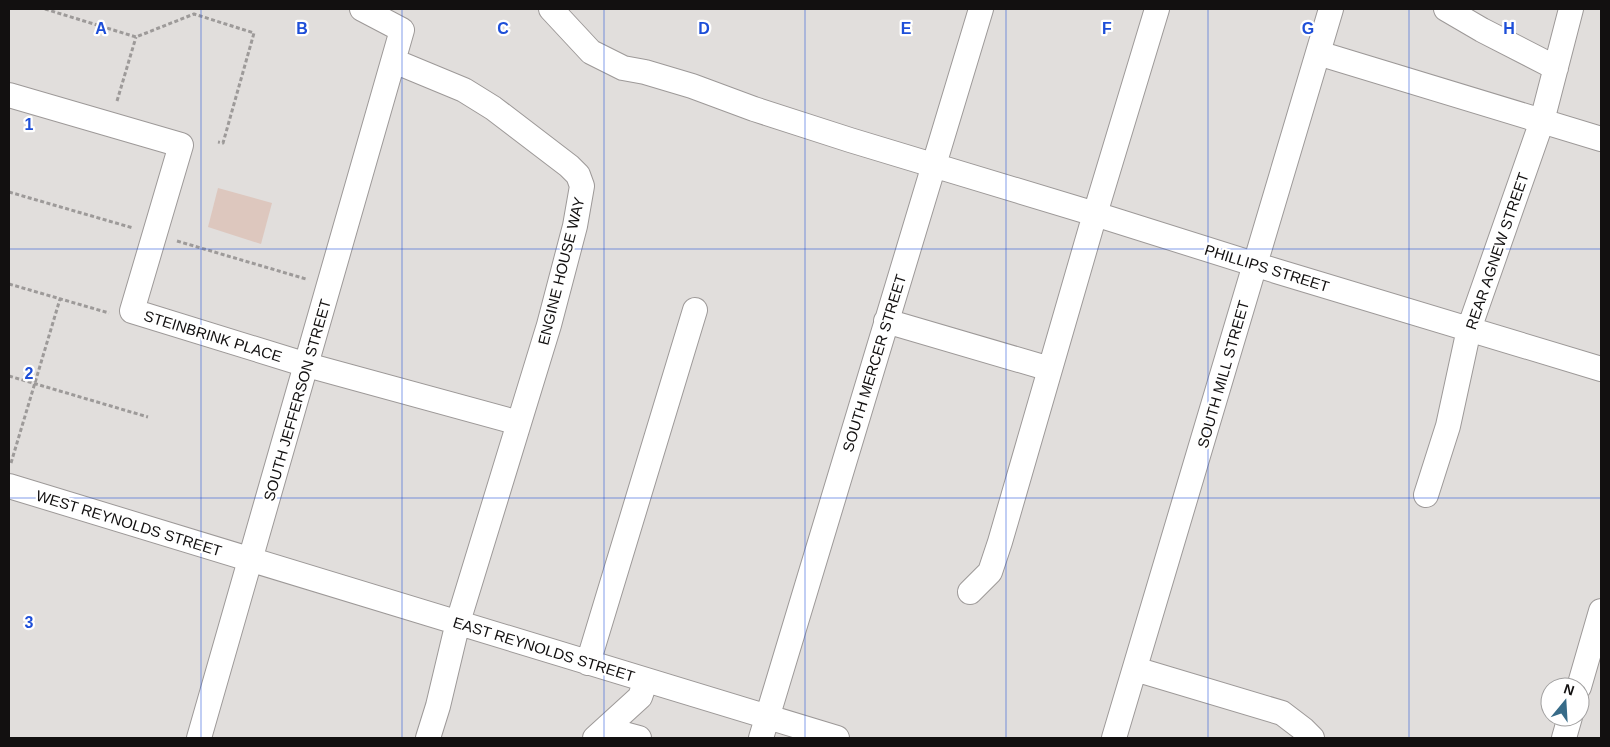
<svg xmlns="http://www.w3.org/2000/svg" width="1610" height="747" font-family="Arial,sans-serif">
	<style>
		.green { fill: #ddc7be }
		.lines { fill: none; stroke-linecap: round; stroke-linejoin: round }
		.minor-casing { stroke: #9d9998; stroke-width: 26 }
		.path { stroke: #9d9a99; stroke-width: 3; stroke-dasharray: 4 2.5; stroke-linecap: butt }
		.minor { stroke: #fff; stroke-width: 24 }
		.grid { fill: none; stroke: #1d4ed8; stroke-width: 1; stroke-opacity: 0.55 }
		.labels { text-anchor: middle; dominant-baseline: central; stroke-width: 4.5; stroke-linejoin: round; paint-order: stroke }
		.street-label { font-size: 15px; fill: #121010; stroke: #fff }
		.grid-label { font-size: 16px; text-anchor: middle; font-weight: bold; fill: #1d4ed8; stroke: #fff; stroke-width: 4.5; stroke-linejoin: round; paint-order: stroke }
	</style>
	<rect width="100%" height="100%" fill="#e1dedc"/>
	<path class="green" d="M 218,188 L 272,203 L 261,244 L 208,227 Z"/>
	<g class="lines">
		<defs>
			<path id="minor" d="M 551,9 L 591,52 L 623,68 L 645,72 L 692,86 L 754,109 L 850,140 L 1095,214 L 1276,271 L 1601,369
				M 1446,9 L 1482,30 L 1556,68
				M 1318,53 L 1601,139
				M 394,61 L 464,90 L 493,108 L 569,166 L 578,175 L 582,186 L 575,226 L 549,325 L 458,622 L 438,706 L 428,738
				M 9,95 L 181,145 L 132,311 L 307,365 L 519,423
				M 886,321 L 1050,369
				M 9,486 L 837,738
				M 1426,495 L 1448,426 L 1469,329 L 1542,121 L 1571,9
				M 970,592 L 990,572 L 1000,542 L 1095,214 L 1157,9
				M 588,663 L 695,310
				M 1135,669 L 1282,713 L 1303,729 L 1312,738
				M 1579,687 L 1601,611
				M 606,729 L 639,738
				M 199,738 L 402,30 L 362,9
				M 595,738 L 640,697 L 646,680
				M 761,738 L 981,9
				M 1114,738 L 1331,9
				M 1564,738 L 1570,717"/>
		</defs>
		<use href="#minor" class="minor-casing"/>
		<path class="path" d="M 45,9 L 136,37 L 194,14 L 254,33 L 223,143 L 218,142
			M 117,101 L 136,37
			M 9,192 L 133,228
			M 177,241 L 306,279
			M 9,284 L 109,313
			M 9,376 L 148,417
			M 11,463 L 60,299"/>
		<use href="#minor" class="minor"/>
	</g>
	<path class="grid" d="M 201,9 L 201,738M 402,9 L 402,738M 604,9 L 604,738M 805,9 L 805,738M 1006,9 L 1006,738M 1208,9 L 1208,738M 1409,9 L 1409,738M 9,249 L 1601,249M 9,498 L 1601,498"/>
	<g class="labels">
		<g class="street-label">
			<text transform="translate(1497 251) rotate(-71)">REAR AGNEW STREET</text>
			<text transform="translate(1267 268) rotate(17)">PHILLIPS STREET</text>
			<text transform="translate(561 271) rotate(-76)">ENGINE HOUSE WAY</text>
			<text transform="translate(213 336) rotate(17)">STEINBRINK PLACE</text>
			<text transform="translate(874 363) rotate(-73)">SOUTH MERCER STREET</text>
			<text transform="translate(1223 374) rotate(-74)">SOUTH MILL STREET</text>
			<text transform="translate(297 400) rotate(-74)">SOUTH JEFFERSON STREET</text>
			<text transform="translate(129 523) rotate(17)">WEST REYNOLDS STREET</text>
			<text transform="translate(544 649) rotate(17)">EAST REYNOLDS STREET</text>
		</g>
	</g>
	<g class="grid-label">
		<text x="101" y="34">A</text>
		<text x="302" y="34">B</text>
		<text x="503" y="34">C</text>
		<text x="704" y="34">D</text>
		<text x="906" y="34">E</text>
		<text x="1107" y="34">F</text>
		<text x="1308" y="34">G</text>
		<text x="1509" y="34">H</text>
		<text x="29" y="130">1</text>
		<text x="29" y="379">2</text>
		<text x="29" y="628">3</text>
	</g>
	<rect width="1610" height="747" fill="none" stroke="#121010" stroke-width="20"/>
	<g transform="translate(1565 702) rotate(18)"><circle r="24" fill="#ffffff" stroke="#a09f9f"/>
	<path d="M0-4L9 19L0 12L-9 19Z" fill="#376b88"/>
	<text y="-8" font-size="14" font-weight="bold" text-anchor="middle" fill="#121010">N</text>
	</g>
</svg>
